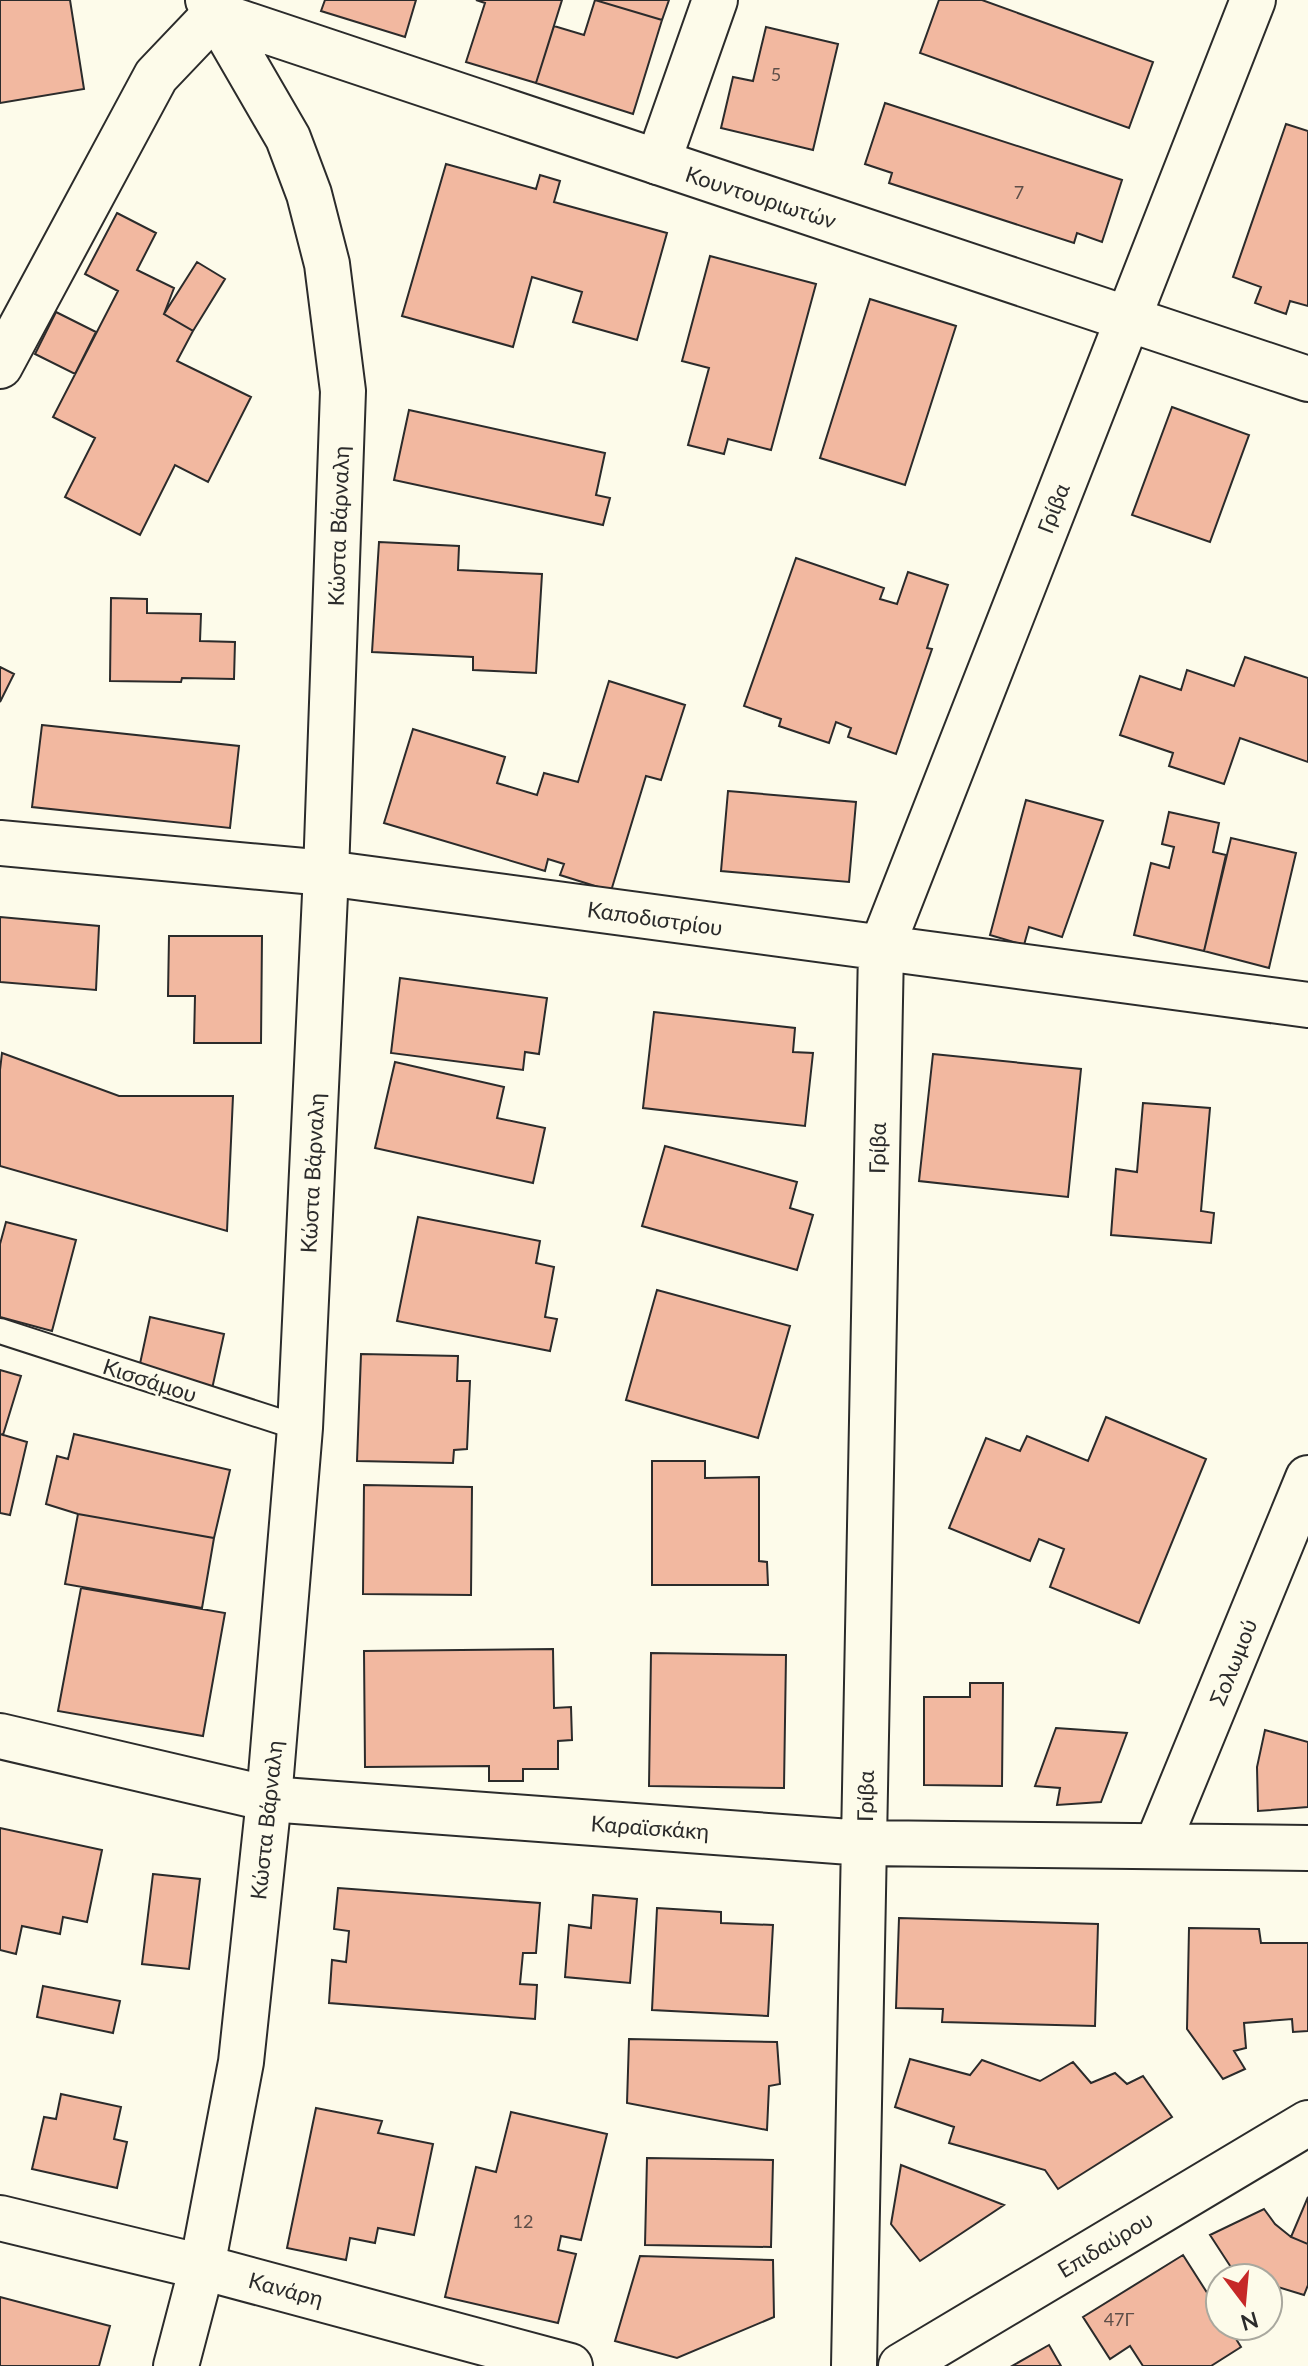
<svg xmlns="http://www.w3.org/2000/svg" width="1308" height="2366" font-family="Lato,sans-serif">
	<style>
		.building { fill: #f2b8a0; stroke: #2b2b2b; stroke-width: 2 }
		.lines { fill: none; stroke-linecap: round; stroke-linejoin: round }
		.service-casing { stroke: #2b2b2b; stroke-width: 28 }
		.minor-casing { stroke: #2b2b2b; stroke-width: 48 }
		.tertiary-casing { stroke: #2b2b2b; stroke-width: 48 }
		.service { stroke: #fdfbea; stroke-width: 24 }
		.minor { stroke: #fdfbea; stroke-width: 44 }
		.tertiary { stroke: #fdfbea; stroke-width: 44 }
		.labels { text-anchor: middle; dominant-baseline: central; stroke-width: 6; stroke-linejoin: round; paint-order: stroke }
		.number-label { font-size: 18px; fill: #5d4e48 }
		.street-label { font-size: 22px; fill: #2b2b2b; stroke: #fdfbea }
	</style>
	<rect width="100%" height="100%" fill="#fdfbea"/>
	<path class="building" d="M 0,0 L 70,0 L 84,89 L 0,103 Z
		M 325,0 L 416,0 L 405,37 L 321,11 Z
		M 476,0 L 562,0 L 536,83 L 466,62 L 485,3 Z
		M 595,0 L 669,0 L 662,20 Z
		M 595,0 L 662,20 L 633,114 L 536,83 L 554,26 L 584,35 Z
		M 939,0 L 982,0 L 1153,62 L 1129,128 L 920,53 Z
		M 766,27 L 838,44 L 813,150 L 721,128 L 733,77 L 753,81 Z
		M 885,103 L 1122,180 L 1102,242 L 1077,233 L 1074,243 L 889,183 L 892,173 L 865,164 Z
		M 1286,124 L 1308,131 L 1308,306 L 1290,301 L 1286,314 L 1255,303 L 1261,287 L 1233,277 Z
		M 446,164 L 536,189 L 540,175 L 560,181 L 554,202 L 667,233 L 637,340 L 573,322 L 582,292 L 532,277 L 513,347 L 402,316 Z
		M 117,213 L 156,233 L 137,270 L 174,288 L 164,314 L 193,331 L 177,361 L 251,397 L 208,482 L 175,465 L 140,535 L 65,497 L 95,438 L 53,417 L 118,291 L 85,274 Z
		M 710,256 L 816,284 L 771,450 L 728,439 L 724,454 L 688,445 L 709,368 L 682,361 Z
		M 197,262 L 225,279 L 193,331 L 164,314 Z
		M 870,299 L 956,326 L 905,485 L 820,458 Z
		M 56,312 L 96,332 L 75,374 L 35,354 Z
		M 1172,407 L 1249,435 L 1210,542 L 1132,515 Z
		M 409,410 L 605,453 L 596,495 L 610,498 L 603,525 L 394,480 Z
		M 379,542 L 459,546 L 458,570 L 542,574 L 536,673 L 473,670 L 473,657 L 372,652 Z
		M 796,558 L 884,588 L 880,599 L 897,604 L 908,572 L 948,585 L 927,648 L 932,649 L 896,754 L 848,737 L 851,728 L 836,722 L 829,743 L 779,726 L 781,719 L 744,706 Z
		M 111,598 L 147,599 L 147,613 L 201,614 L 200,641 L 235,642 L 234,679 L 182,678 L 181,682 L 110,681 Z
		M 1245,657 L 1308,678 L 1308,762 L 1240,738 L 1224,784 L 1169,766 L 1173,753 L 1120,735 L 1140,676 L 1181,690 L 1187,670 L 1234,686 Z
		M 0,667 L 14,674 L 0,702 Z
		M 609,681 L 685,705 L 661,780 L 646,776 L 611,891 L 560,875 L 564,864 L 548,859 L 545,871 L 384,823 L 413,729 L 505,757 L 497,783 L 537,795 L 544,773 L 578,782 Z
		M 42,725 L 239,746 L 230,828 L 32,807 Z
		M 728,791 L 856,802 L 849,882 L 721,871 Z
		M 1026,800 L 1103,821 L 1062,937 L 1029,927 L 1024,945 L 990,935 Z
		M 1169,812 L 1219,823 L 1213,852 L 1226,855 L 1204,951 L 1134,935 L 1151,863 L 1169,868 L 1174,847 L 1162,844 Z
		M 1231,838 L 1296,853 L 1269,968 L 1204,951 Z
		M 0,917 L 99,926 L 96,990 L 0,982 Z
		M 169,936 L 262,936 L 261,1043 L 194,1043 L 195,996 L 168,996 Z
		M 400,978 L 547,998 L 539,1054 L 525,1052 L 523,1070 L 391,1053 Z
		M 654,1012 L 795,1028 L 793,1052 L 813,1053 L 805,1126 L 643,1108 Z
		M 2,1053 L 119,1096 L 233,1096 L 227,1231 L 0,1166 L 0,1070 Z
		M 933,1054 L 1081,1069 L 1068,1197 L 919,1181 Z
		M 395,1062 L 504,1087 L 497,1118 L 545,1128 L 533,1183 L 375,1148 Z
		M 1143,1103 L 1210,1108 L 1201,1211 L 1214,1213 L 1211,1243 L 1111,1235 L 1116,1169 L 1137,1172 Z
		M 665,1146 L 797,1182 L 790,1208 L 813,1215 L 797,1270 L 642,1226 Z
		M 418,1217 L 540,1241 L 536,1263 L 554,1267 L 545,1317 L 557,1319 L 550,1351 L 397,1321 Z
		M 6,1222 L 76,1240 L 52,1331 L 0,1317 L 0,1244 Z
		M 657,1290 L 790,1326 L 758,1438 L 626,1400 Z
		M 150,1317 L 224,1334 L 212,1389 L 138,1373 Z
		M 361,1354 L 458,1356 L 457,1381 L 470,1381 L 467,1449 L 454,1450 L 453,1463 L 357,1461 Z
		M 0,1370 L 21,1376 L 3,1435 L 0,1434 Z
		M 1106,1417 L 1206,1459 L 1139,1623 L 1050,1587 L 1064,1549 L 1039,1539 L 1030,1561 L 949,1528 L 986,1438 L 1020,1451 L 1027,1436 L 1088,1461 Z
		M 0,1434 L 27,1442 L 10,1515 L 0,1513 Z
		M 74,1434 L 230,1470 L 214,1538 L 78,1514 L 46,1504 L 57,1456 L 68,1459 Z
		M 652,1461 L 705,1461 L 705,1478 L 759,1477 L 759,1561 L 767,1562 L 768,1585 L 652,1585 Z
		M 364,1485 L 472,1487 L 471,1595 L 363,1594 Z
		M 78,1514 L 214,1538 L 202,1608 L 65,1584 Z
		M 81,1588 L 225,1613 L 203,1736 L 58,1711 Z
		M 553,1649 L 554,1708 L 571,1707 L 572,1740 L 558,1741 L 558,1769 L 523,1769 L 523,1781 L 489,1781 L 489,1766 L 365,1767 L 364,1651 Z
		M 651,1653 L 786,1655 L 784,1788 L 649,1786 Z
		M 970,1683 L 1003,1683 L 1002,1786 L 924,1785 L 924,1697 L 970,1697 Z
		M 1056,1728 L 1127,1733 L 1101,1802 L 1057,1805 L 1060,1788 L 1035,1786 Z
		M 1265,1730 L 1308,1742 L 1308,1807 L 1258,1811 L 1257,1767 Z
		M 0,1828 L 102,1850 L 87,1922 L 63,1917 L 60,1934 L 22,1926 L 16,1954 L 0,1950 Z
		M 153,1874 L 200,1879 L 189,1969 L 142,1964 Z
		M 338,1888 L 540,1903 L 536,1953 L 523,1953 L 520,1984 L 537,1985 L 535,2019 L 329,2003 L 332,1960 L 346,1962 L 349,1931 L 334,1929 Z
		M 593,1895 L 637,1899 L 630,1983 L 565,1977 L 569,1925 L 591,1928 Z
		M 657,1908 L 721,1912 L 721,1923 L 773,1925 L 768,2016 L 652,2010 Z
		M 899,1918 L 1098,1924 L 1095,2026 L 942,2022 L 943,2009 L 896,2008 Z
		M 1189,1928 L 1259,1929 L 1261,1943 L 1308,1943 L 1308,2031 L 1293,2032 L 1292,2019 L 1244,2023 L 1246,2048 L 1234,2051 L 1245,2069 L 1223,2079 L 1187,2029 Z
		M 43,1986 L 120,2001 L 113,2033 L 37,2017 Z
		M 629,2039 L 777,2042 L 780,2084 L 769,2086 L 767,2130 L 627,2103 Z
		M 910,2059 L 970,2075 L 982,2060 L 1040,2081 L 1073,2062 L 1091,2083 L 1115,2073 L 1127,2084 L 1143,2076 L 1172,2117 L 1058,2189 L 1045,2170 L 949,2143 L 954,2127 L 895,2107 Z
		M 61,2094 L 121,2107 L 114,2139 L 127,2142 L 117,2188 L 32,2169 L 44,2117 L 56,2119 Z
		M 316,2108 L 382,2121 L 378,2133 L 433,2144 L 414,2235 L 378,2228 L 375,2243 L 350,2238 L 346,2260 L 287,2248 Z
		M 511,2112 L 607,2134 L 581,2240 L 561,2236 L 558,2250 L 576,2254 L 558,2323 L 445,2297 L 476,2167 L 496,2172 Z
		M 647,2158 L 773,2160 L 771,2247 L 645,2245 Z
		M 901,2165 L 1004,2205 L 920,2261 L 891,2224 Z
		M 1308,2197 L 1308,2244 L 1291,2237 Z
		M 1264,2209 L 1275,2224 L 1291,2237 L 1308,2244 L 1308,2285 L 1304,2295 L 1268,2284 L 1268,2278 L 1247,2278 L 1236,2275 L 1210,2235 Z
		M 1183,2255 L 1220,2313 L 1220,2326 L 1228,2326 L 1241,2347 L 1211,2366 L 1143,2366 L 1130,2346 L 1110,2359 L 1083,2317 Z
		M 640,2256 L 773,2260 L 774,2317 L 677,2358 L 615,2341 Z
		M 0,2297 L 110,2326 L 99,2366 L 0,2366 Z
		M 1049,2345 L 1061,2366 L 1012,2366 Z"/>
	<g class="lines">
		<defs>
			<path id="service" d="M 0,1331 L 300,1428"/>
			<path id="minor" d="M 658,162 L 715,0
				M 0,366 L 156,76 L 215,14
				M 0,843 L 326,873 L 1308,1005
				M 0,1736 L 269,1799 L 864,1843 L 1308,1848
				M 1157,1845 L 1308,1478
				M 0,2218 L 202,2267 L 570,2366
				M 854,2366 L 881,949 L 1253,0"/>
			<path id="tertiary" d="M 215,14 L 1308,379
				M 176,2366 L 202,2267 L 241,2062 L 269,1799 L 300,1428 L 326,873 L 343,391 L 327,264 L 309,194 L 288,138 L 208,0
				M 901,2366 L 1308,2123"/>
		</defs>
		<use href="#service" class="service-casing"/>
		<use href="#minor" class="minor-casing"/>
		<use href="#tertiary" class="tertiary-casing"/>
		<use href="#service" class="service"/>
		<use href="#minor" class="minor"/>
		<use href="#tertiary" class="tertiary"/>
	</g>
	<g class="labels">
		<g class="number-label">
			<text x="776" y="74">5</text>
			<text x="1019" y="192">7</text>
			<text x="523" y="2221">12</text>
			<text x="1119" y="2319">47Γ</text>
		</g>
		<g class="street-label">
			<text transform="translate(761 197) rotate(18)">Κουντουριωτών</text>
			<text transform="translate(1053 508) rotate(-69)">Γρίβα</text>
			<text transform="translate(338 526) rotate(-88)">Κώστα Βάρναλη</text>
			<text transform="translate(655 918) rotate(8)">Καποδιστρίου</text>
			<text transform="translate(877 1148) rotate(-89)">Γρίβα</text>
			<text transform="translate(312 1173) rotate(-87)">Κώστα Βάρναλη</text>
			<text transform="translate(150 1380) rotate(18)">Κισσάμου</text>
			<text transform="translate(1233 1662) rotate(-68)">Σολωμού</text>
			<text transform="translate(865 1796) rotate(-89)">Γρίβα</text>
			<text transform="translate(266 1820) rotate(-84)">Κώστα Βάρναλη</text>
			<text transform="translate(650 1827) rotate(4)">Καραϊσκάκη</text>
			<text transform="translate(1105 2244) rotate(-31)">Επιδαύρου</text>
			<text transform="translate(286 2289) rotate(15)">Κανάρη</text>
		</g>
	</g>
	<g transform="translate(1244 2302) rotate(164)"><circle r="38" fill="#fdfbea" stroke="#a9a89e" stroke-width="2"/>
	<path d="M0-6L14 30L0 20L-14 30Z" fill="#c62828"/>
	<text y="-12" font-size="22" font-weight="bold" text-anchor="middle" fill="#2b2b2b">N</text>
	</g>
</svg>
